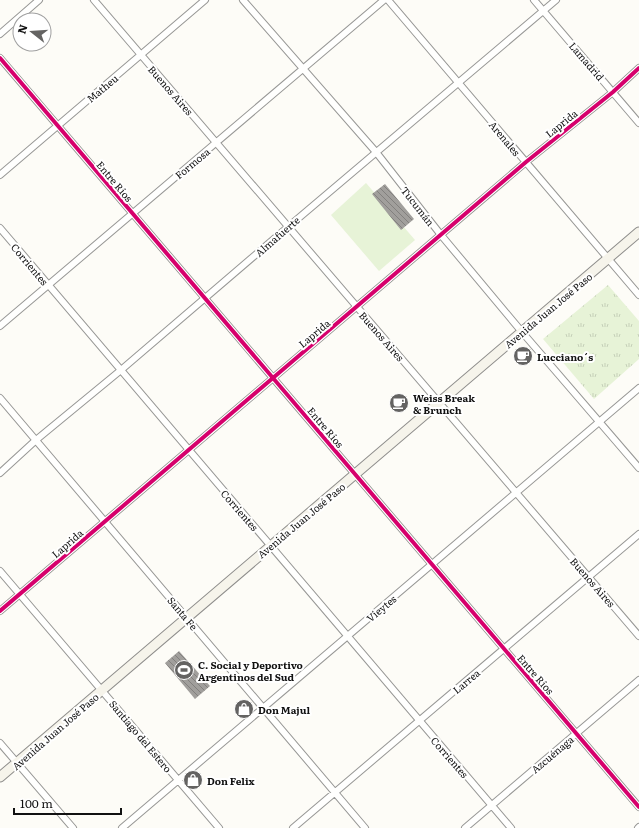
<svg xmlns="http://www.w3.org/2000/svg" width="639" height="828" font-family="Literata,serif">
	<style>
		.grass { fill: url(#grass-tufts) }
		.park { fill: #e7f3d7 }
		.building { fill: url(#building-back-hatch) }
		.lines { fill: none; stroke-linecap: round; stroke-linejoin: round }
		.street-casing { stroke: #979795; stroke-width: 8 }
		.secondary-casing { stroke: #8e8d8b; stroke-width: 11 }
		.street { stroke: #fffffe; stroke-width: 6 }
		.secondary { stroke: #f6f4eb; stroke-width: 9 }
		.cycleway-casing { stroke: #fff; stroke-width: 6 }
		.cycleway { stroke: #d6006c; stroke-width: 4 }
		.labels { text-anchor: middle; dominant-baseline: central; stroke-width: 4; stroke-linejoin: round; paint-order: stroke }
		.street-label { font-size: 10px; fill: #111; stroke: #fff }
		.poi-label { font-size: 10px; font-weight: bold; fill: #111; stroke: #fff; text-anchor: start }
	</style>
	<defs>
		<pattern id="grass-tufts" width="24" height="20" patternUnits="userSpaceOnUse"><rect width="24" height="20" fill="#e7f3d7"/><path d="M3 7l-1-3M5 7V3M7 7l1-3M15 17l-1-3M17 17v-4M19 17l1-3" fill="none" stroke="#c5cfb8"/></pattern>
		<pattern id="building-back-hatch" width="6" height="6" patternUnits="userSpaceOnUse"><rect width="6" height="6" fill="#a19f9c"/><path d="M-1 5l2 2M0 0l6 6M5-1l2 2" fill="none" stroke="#82807e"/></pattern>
	</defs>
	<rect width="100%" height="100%" fill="#fdfcf7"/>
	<path class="grass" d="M 608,285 L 639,321 L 639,359 L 594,399 L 543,339 Z"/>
	<path class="park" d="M 366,183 L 415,240 L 379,271 L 331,215 Z"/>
	<path class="building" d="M 385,184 L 414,219 L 401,230 L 372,194 Z
		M 179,651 L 210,686 L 195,699 L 165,663 Z"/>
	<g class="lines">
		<defs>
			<path id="street" d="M 94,0 L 639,636
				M 243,0 L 376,152 L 441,235 L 522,332 L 639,468
				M 388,0 L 639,295
				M 534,0 L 639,123
				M 0,34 L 39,0
				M 0,58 L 639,807
				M 0,175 L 205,0
				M 0,228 L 511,828
				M 0,326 L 384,0
				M 0,398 L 365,828
				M 0,473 L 36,440 L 121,370 L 288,227 L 556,0
				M 0,571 L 219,828
				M 0,611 L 526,162 L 613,92 L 639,68
				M 0,743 L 73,828
				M 122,828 L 639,388
				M 293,828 L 639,534
				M 465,828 L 639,680
				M 638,828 L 639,827"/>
			<path id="secondary" d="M 0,777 L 639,232"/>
		</defs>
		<use href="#street" class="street-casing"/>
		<use href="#secondary" class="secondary-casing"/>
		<use href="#street" class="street"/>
		<use href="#secondary" class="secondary"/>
		<defs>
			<path id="cycleway" d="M 0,58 L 639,807
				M 0,611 L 526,162 L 613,92 L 639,68"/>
		</defs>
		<use href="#cycleway" class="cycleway-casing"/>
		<use href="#cycleway" class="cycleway"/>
	</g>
	<defs>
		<symbol id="cafe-disc" viewBox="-11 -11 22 22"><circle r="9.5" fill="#646362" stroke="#fff"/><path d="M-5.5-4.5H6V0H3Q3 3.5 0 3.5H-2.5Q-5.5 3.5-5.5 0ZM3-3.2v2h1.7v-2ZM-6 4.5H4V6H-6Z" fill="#fff"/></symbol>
		<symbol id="stadium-disc" viewBox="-11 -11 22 22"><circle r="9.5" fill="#646362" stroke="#fff"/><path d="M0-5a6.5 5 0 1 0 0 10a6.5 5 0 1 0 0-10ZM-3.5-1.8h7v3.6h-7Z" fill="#fff"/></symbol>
		<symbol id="shop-disc" viewBox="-11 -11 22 22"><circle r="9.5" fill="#646362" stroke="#fff"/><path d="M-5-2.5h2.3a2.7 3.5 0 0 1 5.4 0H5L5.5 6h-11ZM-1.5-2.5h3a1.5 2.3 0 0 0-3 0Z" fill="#fff"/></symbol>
	</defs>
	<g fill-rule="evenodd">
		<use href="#cafe-disc" x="512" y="345" width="22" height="22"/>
		<use href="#cafe-disc" x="388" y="392" width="22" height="22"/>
		<use href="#stadium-disc" x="173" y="659" width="22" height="22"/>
		<use href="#shop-disc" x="233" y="698" width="22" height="22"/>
		<use href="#shop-disc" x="182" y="769" width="22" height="22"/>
	</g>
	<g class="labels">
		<g class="street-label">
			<text transform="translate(587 61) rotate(49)">Lamadrid</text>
			<text transform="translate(102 88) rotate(-40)">Matheu</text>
			<text transform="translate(171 90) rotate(49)">Buenos Aires</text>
			<text transform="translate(561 123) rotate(-39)">Laprida</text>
			<text transform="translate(505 138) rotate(50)">Arenales</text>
			<text transform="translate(192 163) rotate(-40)">Formosa</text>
			<text transform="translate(115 181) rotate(50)">Entre Ríos</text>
			<text transform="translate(418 206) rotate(52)">Tucumán</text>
			<text transform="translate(277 236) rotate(-41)">Almafuerte</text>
			<text transform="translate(30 264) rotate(50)">Corrientes</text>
			<text transform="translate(548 310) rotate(-40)">Avenida Juan José Paso</text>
			<text transform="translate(314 333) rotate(-40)">Laprida</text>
			<text transform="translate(382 336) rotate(49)">Buenos Aires</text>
			<text transform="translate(326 427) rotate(50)">Entre Ríos</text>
			<text transform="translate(240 510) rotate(49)">Corrientes</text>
			<text transform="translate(301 520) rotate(-40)">Avenida Juan José Paso</text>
			<text transform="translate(67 543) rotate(-41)">Laprida</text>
			<text transform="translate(593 582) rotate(49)">Buenos Aires</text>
			<text transform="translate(381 608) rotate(-40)">Vieytes</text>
			<text transform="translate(183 613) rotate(50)">Santa Fe</text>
			<text transform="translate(536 674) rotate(49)">Entre Ríos</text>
			<text transform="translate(466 681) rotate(-40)">Larrea</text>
			<text transform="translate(55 731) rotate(-41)">Avenida Juan José Paso</text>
			<text transform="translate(141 736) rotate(50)">Santiago del Estero</text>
			<text transform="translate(552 754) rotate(-40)">Azcuénaga</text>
			<text transform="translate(450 757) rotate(49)">Corrientes</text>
		</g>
		<g class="poi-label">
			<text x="537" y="356">Lucciano´s</text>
			<text x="413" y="397">Weiss Break<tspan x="413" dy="12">&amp; Brunch</tspan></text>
			<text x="198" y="664">C. Social y Deportivo<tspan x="198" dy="12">Argentinos del Sud</tspan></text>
			<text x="258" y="709">Don Majul</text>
			<text x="207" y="780">Don Felix</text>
		</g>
	</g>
	<g transform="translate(32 32) rotate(287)"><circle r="19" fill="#ffffff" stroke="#a0a0a0"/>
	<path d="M0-3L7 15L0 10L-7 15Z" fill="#646362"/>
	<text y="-6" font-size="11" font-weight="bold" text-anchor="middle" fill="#111111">N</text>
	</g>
	<path d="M14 808v6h107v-6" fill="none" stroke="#111111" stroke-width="2"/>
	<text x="20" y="808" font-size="12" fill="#111111" stroke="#ffffff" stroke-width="3" paint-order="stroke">100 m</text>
</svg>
